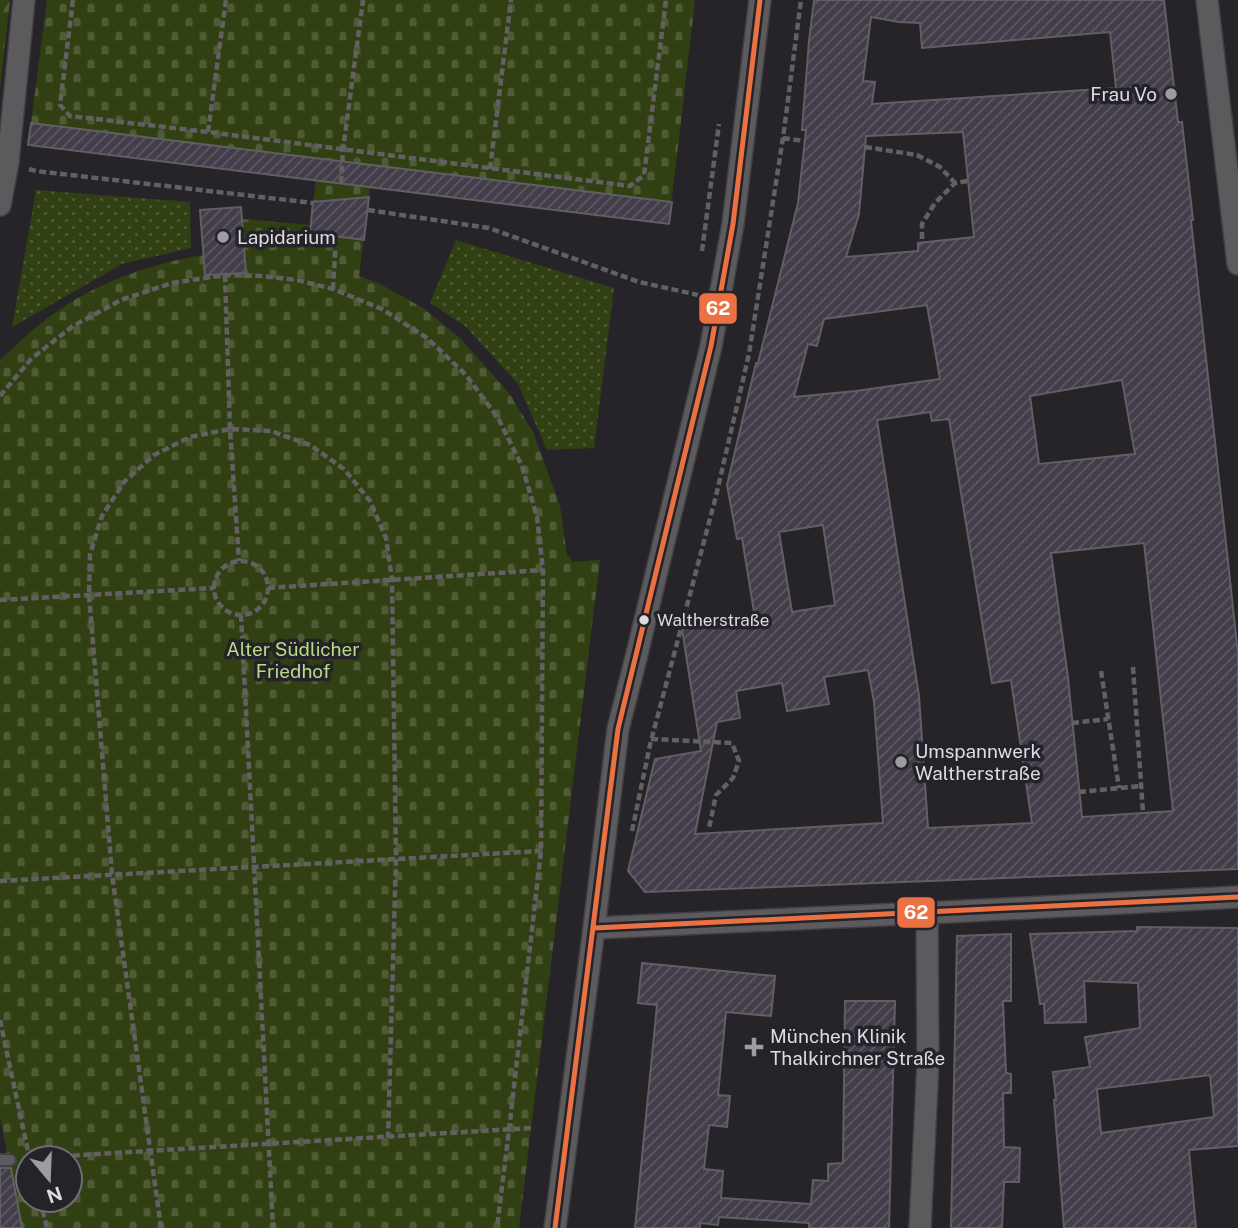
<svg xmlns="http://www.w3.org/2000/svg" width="1238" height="1228" font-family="'Public Sans',sans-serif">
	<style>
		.forest { fill: url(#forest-firs) }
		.cemetery { fill: url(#cemetery-stones); fill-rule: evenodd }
		.park { fill: url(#park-dots) }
		.building { fill: url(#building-hatch); stroke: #605f63; stroke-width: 2; fill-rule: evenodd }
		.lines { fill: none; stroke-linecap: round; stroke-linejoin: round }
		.lane-casing { stroke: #403f42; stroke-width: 14 }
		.street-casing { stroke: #403f42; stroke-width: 24 }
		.path { stroke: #626063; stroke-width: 4.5; stroke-dasharray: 7 3.5; stroke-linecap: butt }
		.lane { stroke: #5c5a5d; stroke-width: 10 }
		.street { stroke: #5c5a5d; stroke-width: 21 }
		.bus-1-casing { stroke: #25232a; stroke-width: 10 }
		.bus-1 { stroke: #eb7142; stroke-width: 5 }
		.poi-dot { fill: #9d9ca0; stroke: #25232a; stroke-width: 2.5 }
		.bus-dot { fill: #dddce0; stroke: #25232a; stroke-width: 2.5 }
		.labels { text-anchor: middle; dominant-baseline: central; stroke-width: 7; stroke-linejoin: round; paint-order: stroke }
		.bus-label { font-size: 17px; fill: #dddce0; stroke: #25232a; text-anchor: start }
		.poi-label { font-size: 19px; fill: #dddce0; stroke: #25232a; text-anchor: start }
		.park-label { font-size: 19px; fill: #b7dc82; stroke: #25232a }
		.line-badge { stroke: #25232a; stroke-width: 2.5 }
		.badge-label { font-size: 19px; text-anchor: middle; font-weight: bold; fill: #fff }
	</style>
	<defs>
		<pattern id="forest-firs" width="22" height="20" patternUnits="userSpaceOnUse" patternTransform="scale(1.75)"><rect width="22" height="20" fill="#304013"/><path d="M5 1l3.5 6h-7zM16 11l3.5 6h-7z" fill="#4e5b35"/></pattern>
		<pattern id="cemetery-stones" width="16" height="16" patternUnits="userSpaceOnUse" patternTransform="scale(1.75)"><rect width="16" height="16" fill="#304013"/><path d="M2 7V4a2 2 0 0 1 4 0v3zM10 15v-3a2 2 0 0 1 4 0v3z" fill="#4e5b35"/></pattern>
		<pattern id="park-dots" width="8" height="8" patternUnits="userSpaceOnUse" patternTransform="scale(1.75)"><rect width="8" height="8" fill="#304013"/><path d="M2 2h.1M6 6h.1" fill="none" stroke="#4e5b35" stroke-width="1.8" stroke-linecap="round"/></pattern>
		<pattern id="building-hatch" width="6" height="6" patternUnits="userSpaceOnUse" patternTransform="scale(1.75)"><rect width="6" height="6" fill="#433d4a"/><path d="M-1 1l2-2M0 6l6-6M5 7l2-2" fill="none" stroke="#5e5864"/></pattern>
	</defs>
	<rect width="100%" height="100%" fill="#262429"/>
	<path class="forest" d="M 0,0 L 10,0 L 0,88 Z"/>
	<path class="cemetery" d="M 47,0 L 695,0 L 669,224 L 370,188 L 359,276 L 380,284 L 423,308 L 460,338 L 509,393 L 533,432 L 560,506 L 567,556 L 570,556 L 572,562 L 600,560 L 519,1228 L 22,1228 L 0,1117 L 0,360 C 13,348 26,335 40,324 C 87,286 144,265 203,255 L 200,210 L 241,207 L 243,219 L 310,225 L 316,181 L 28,145 ZM 28,1158 L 70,1158 L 70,1200 L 28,1200 Z"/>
	<path class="park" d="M 36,190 L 190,202 L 191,248 L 122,264 L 12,327 Z
		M 456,240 L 614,288 L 594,448 L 547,450 L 518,384 L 465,326 L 430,303 Z"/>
	<path class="building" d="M 814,0 L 1164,0 L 1178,122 L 1182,122 L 1193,220 L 1191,220 L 1238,654 L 1238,869 L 645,892 L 628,871 L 655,759 L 701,751 L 682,629 L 755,618 L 742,538 L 737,539 L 727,485 L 756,363 L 758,363 L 798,203 L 806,130 L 802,130 L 809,41 ZM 871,17 L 899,22 L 920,23 L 922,48 L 1110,32 L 1116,88 L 872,104 L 875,82 L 863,81 ZM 963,132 L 974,237 L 918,243 L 918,251 L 846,257 L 859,214 L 866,136 ZM 927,305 L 940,379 L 856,391 L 794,397 L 808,344 L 817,346 L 824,319 ZM 1122,380 L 1135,454 L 1039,464 L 1030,396 ZM 930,412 L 932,421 L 949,419 L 992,683 L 1011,680 L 1032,823 L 928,828 L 919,696 L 877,420 ZM 823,525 L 835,605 L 792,612 L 779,532 ZM 1144,543 L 1173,811 L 1082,817 L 1068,678 L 1051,553 ZM 868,670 L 874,702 L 883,823 L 695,834 L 717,722 L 740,718 L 736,691 L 782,683 L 787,711 L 829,704 L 824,677 Z
		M 31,123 L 672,202 L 669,224 L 28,145 Z
		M 369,197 L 364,240 L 310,233 L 313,202 Z
		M 241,207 L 246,273 L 205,275 L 200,210 Z
		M 1137,927 L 1238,928 L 1238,1146 L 1189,1150 L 1196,1228 L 1064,1228 L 1054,1100 L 1056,1100 L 1053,1072 L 1090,1067 L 1085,1037 L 1140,1028 L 1138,983 L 1084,981 L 1086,1022 L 1045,1023 L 1044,1004 L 1040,1004 L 1030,934 L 1137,931 ZM 1210,1075 L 1214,1117 L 1101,1133 L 1097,1089 Z
		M 1011,934 L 1011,1001 L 1003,1001 L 1006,1073 L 1011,1074 L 1011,1093 L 1003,1093 L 1004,1147 L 1020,1148 L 1019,1182 L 1004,1182 L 1002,1228 L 951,1228 L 957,936 Z
		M 642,963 L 775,976 L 771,1016 L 726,1012 L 718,1095 L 730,1096 L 727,1127 L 709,1125 L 704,1169 L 723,1171 L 721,1198 L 811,1204 L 813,1180 L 828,1181 L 828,1164 L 843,1163 L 845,1001 L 895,1001 L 889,1228 L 809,1228 L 809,1223 L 719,1217 L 718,1225 L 700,1223 L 700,1228 L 635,1228 L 657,1005 L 638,1003 Z
		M 0,1168 L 11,1168 L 22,1228 L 0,1228 Z"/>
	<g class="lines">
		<defs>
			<path id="lane" d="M 0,1160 L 10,1160"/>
			<path id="street" d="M 1207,0 L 1238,264
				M 0,205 L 8,162 L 24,0
				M 594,928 L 947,912 L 1238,897
				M 555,1228 L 594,928 L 618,729 L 636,658 L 711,346 L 733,224 L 760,0
				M 920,1228 L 928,1062 L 927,913"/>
		</defs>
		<use href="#lane" class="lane-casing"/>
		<use href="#street" class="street-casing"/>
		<path class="path" d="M 73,0 L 60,105 L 70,116 L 208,132 L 630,186 L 644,175 L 666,0
			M 208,132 L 226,0
			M 783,138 L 805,141
			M 865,147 L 917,155 L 940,167 L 955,183
			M 29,169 L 36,171 L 313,203
			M 490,169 L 511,0
			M 341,183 L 343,150 L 363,0
			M 368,210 L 489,228 L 639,282 L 698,295
			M 922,239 L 922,224 L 935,203 L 955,183 L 968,181
			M 702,251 L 719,124
			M 225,275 L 230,429 L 239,561
			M 333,289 L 336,237
			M 0,396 L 31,359 L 73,326 L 121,300 L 172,283 L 225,275 L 261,276 L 297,280 L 333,289 L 382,309 L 427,338 L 466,375 L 498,418 L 522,466 L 537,517 L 543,570 L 541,851 L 509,1130 L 497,1228
			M214 588a27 27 0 1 1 54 0a27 27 0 1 1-54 0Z
			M 268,588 L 543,570
			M 0,600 L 214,588
			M 241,615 L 273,1228
			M 1133,667 L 1143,813
			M 1101,671 L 1119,788
			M 1072,723 L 1108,719
			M 651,739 L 732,743 L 739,761 L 733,778 L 716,795 L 709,828
			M 1079,792 L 1141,786
			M 632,831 L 650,745 L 716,496 L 749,354 L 783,138 L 801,0
			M 0,881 L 541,851
			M 0,1020 L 29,1156
			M 31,1158 L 531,1128
			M 40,1200 L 47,1228
			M 161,1228 L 112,874 L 89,595 L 90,554 L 102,516 L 124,482 L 154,455 L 190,437 L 230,429 L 271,431 L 310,445 L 344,469 L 370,501 L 386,538 L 392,579 L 396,858 L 388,1137"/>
		<use href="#lane" class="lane"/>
		<use href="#street" class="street"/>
		<defs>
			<path id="bus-1" d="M 594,928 L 1238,897
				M 555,1228 L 618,729 L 711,346 L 733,224 L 760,0"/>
		</defs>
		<use href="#bus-1" class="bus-1-casing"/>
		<use href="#bus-1" class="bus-1"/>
	</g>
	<g class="poi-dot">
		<circle cx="1171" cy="94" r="7"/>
		<circle cx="223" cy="237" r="7"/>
		<circle cx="901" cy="762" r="7"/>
		<path d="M750.5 1036.5h7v7h7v7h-7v7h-7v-7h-7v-7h7z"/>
	</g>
	<circle class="bus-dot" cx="644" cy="620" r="6"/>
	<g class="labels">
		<g class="bus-label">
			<text x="657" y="620">Waltherstraße</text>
		</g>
		<g class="poi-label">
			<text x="1157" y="94" text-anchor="end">Frau Vo</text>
			<text x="237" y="237">Lapidarium</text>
			<text x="915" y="751">Umspannwerk<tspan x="915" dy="22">Waltherstraße</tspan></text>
			<text x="770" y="1036">München Klinik<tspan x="770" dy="22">Thalkirchner Straße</tspan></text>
		</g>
		<g class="park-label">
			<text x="293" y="649">Alter Südlicher<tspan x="293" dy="22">Friedhof</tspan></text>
		</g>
	</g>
	<g class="line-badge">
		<rect x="698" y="292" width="40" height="33" rx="7" fill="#eb7142"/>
		<rect x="896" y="896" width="40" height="33" rx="7" fill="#eb7142"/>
	</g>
	<g class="badge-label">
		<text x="718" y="315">62</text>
		<text x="916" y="919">62</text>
	</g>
	<g transform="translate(49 1179) rotate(161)"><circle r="33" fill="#25232a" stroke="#6f6d73" stroke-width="2"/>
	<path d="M0-5L12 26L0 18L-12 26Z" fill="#9d9ca0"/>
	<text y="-10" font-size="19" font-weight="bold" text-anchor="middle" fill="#dddce0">N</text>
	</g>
</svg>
